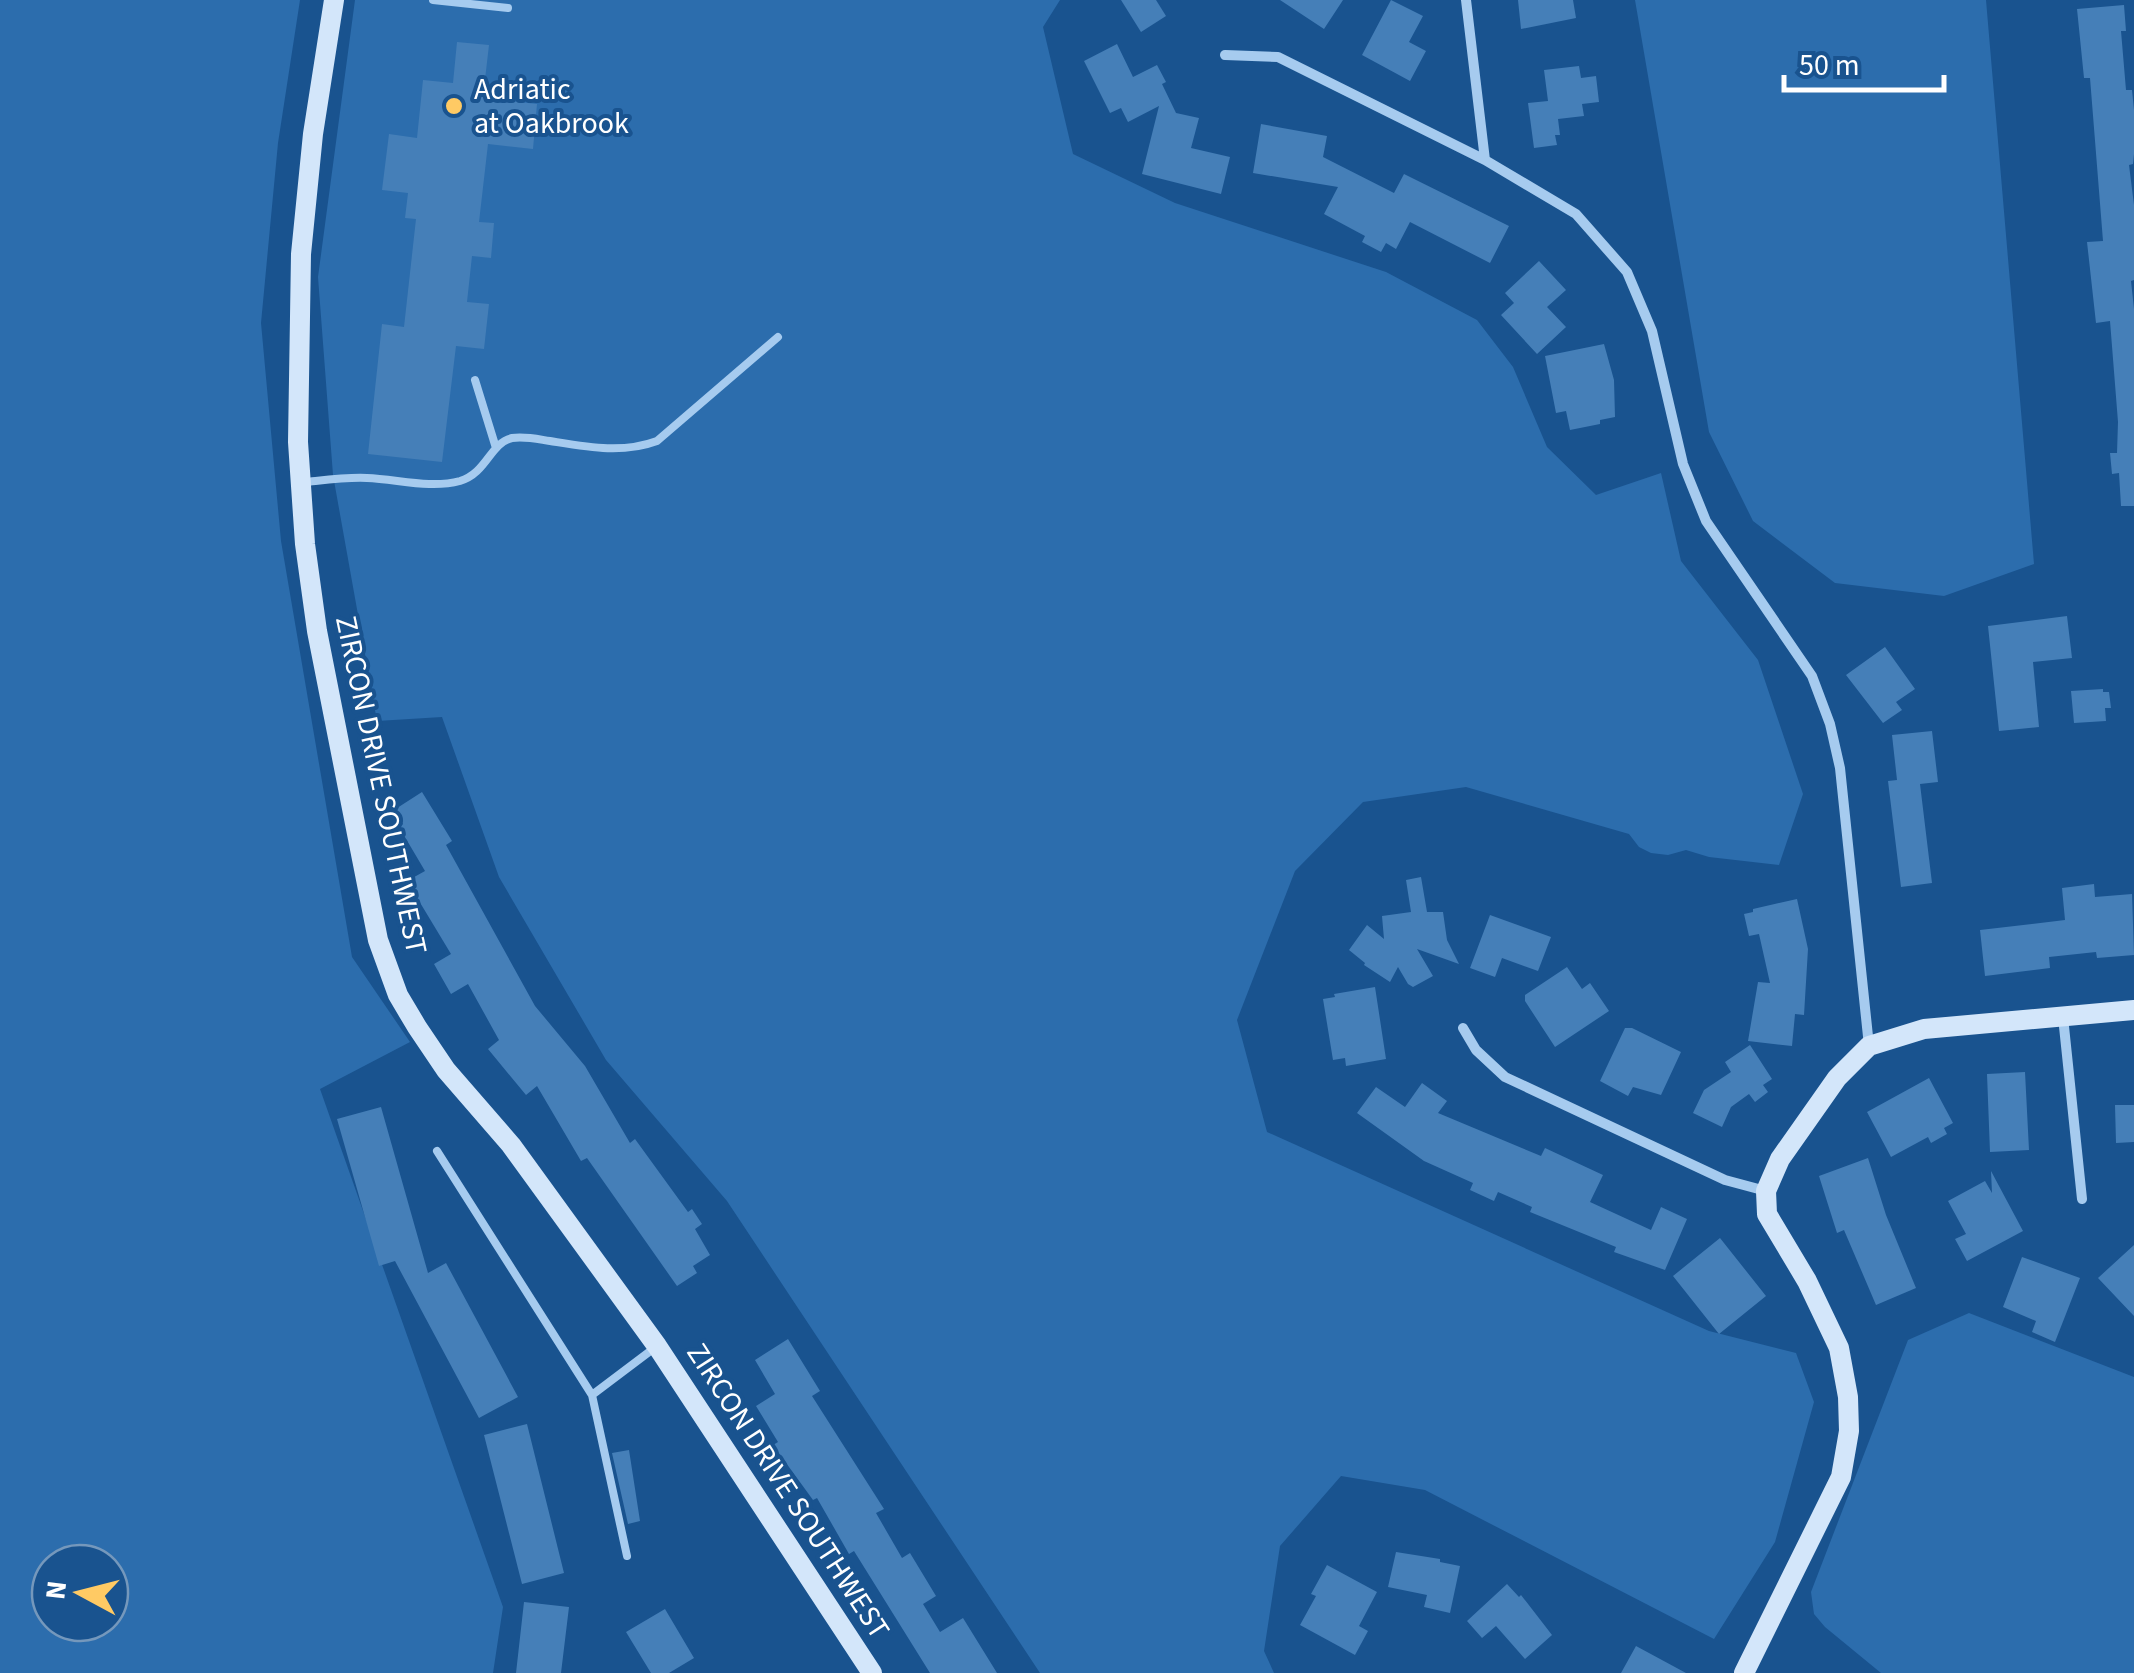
<svg xmlns="http://www.w3.org/2000/svg" width="2134" height="1673" font-family="'Source Sans 3',sans-serif">
	<style>
		.green { fill: #2c6dad; fill-rule: evenodd }
		.building { fill: #457fb8 }
		.lines { fill: none; stroke-linecap: round; stroke-linejoin: round }
		.lane { stroke: #a6cbef; stroke-width: 8 }
		.street { stroke: #a6cbef; stroke-width: 10 }
		.secondary { stroke: #d3e6fa; stroke-width: 20 }
		.poi-dot { fill: #ffca64; stroke: #19538f; stroke-width: 4 }
		.labels { text-anchor: middle; dominant-baseline: central; stroke-width: 8; stroke-linejoin: round; paint-order: stroke }
		.poi-label { font-size: 30px; fill: #fff; stroke: #19538f; text-anchor: start }
		.street-label { font-size: 30px; fill: #fff; stroke: #19538f }
	</style>
	<rect width="100%" height="100%" fill="#19538f"/>
	<path class="green" d="M 0,0 L 300,0 L 278,143 L 261,323 L 281,541 L 352,957 L 410,1042 L 320,1089 L 503,1607 L 493,1673 L 0,1673 ZM 50,1563 L 110,1563 L 110,1623 L 50,1623 Z
		M 355,0 L 1060,0 L 1043,27 L 1073,154 L 1175,203 L 1386,272 L 1477,320 L 1513,367 L 1547,447 L 1596,495 L 1661,473 L 1681,561 L 1758,660 L 1803,794 L 1779,865 L 1709,857 L 1686,850 L 1668,855 L 1651,853 L 1639,847 L 1629,834 L 1466,787 L 1363,802 L 1295,871 L 1237,1020 L 1267,1132 L 1709,1331 L 1796,1353 L 1814,1402 L 1775,1542 L 1714,1639 L 1425,1490 L 1341,1476 L 1280,1546 L 1264,1651 L 1274,1673 L 1040,1673 L 727,1201 L 606,1060 L 499,877 L 442,717 L 377,721 L 333,475 L 318,277 Z
		M 1635,0 L 1986,0 L 2034,564 L 1944,596 L 1835,583 L 1753,521 L 1709,432 Z
		M 1969,1313 L 2134,1377 L 2134,1673 L 1881,1673 L 1825,1627 L 1814,1614 L 1811,1592 L 1908,1340 Z"/>
	<path class="building" d="M 1121,0 L 1156,0 L 1166,16 L 1141,32 Z
		M 1280,0 L 1343,0 L 1324,29 Z
		M 1391,0 L 1423,16 L 1409,42 L 1426,51 L 1410,81 L 1362,55 Z
		M 1518,0 L 1573,0 L 1576,18 L 1521,29 Z
		M 2124,5 L 2126,31 L 2121,31 L 2126,90 L 2132,90 L 2134,110 L 2134,154 L 2133,164 L 2129,165 L 2134,205 L 2134,280 L 2131,281 L 2134,309 L 2134,506 L 2121,506 L 2119,473 L 2112,474 L 2110,453 L 2117,453 L 2118,422 L 2110,321 L 2096,323 L 2087,242 L 2103,241 L 2090,78 L 2084,78 L 2077,9 Z
		M 457,42 L 489,45 L 484,88 L 495,89 L 494,99 L 537,104 L 533,149 L 488,144 L 479,222 L 494,223 L 491,258 L 472,256 L 467,302 L 489,304 L 484,349 L 456,346 L 442,462 L 368,454 L 382,324 L 404,327 L 416,219 L 405,218 L 408,193 L 382,190 L 389,134 L 417,138 L 423,80 L 453,83 Z
		M 1117,44 L 1133,77 L 1157,65 L 1166,82 L 1162,84 L 1176,113 L 1199,118 L 1191,148 L 1230,157 L 1221,194 L 1142,174 L 1159,106 L 1128,122 L 1121,108 L 1110,113 L 1084,61 Z
		M 1579,66 L 1581,78 L 1596,76 L 1599,102 L 1582,104 L 1584,116 L 1558,119 L 1560,135 L 1555,135 L 1557,145 L 1534,148 L 1528,103 L 1548,101 L 1544,70 Z
		M 1261,124 L 1327,136 L 1323,157 L 1394,193 L 1404,174 L 1509,226 L 1490,263 L 1410,222 L 1396,249 L 1386,243 L 1381,252 L 1362,242 L 1365,236 L 1324,214 L 1338,187 L 1253,173 Z
		M 1539,261 L 1566,290 L 1547,307 L 1566,327 L 1537,354 L 1501,315 L 1514,303 L 1505,293 Z
		M 1604,344 L 1614,380 L 1615,417 L 1600,420 L 1600,424 L 1570,430 L 1566,411 L 1556,413 L 1545,356 Z
		M 2067,616 L 2072,658 L 2033,662 L 2039,727 L 1999,731 L 1988,626 Z
		M 1885,647 L 1915,689 L 1896,702 L 1902,710 L 1883,723 L 1846,675 Z
		M 2103,689 L 2103,692 L 2109,692 L 2111,708 L 2105,708 L 2106,721 L 2074,723 L 2071,691 Z
		M 1932,731 L 1938,782 L 1920,784 L 1932,883 L 1901,887 L 1888,781 L 1897,780 L 1892,735 Z
		M 422,792 L 452,841 L 446,845 L 535,1006 L 585,1066 L 630,1143 L 635,1139 L 688,1212 L 692,1209 L 702,1224 L 695,1229 L 710,1255 L 693,1266 L 697,1273 L 677,1286 L 587,1158 L 581,1161 L 537,1086 L 526,1095 L 488,1049 L 499,1040 L 468,984 L 451,994 L 434,964 L 451,954 L 407,881 L 425,871 L 399,827 L 403,824 L 394,810 Z
		M 1421,877 L 1427,912 L 1443,912 L 1447,940 L 1459,964 L 1417,949 L 1433,976 L 1413,987 L 1408,984 L 1398,967 L 1390,982 L 1364,965 L 1365,963 L 1349,950 L 1367,925 L 1384,939 L 1382,916 L 1411,912 L 1406,880 Z
		M 2094,884 L 2095,897 L 2132,894 L 2134,955 L 2097,958 L 2096,952 L 2049,957 L 2050,968 L 1985,976 L 1980,930 L 2065,920 L 2062,888 Z
		M 1797,899 L 1808,949 L 1804,1015 L 1795,1014 L 1792,1046 L 1748,1041 L 1758,982 L 1770,983 L 1759,934 L 1749,936 L 1744,914 L 1753,912 L 1753,909 Z
		M 1490,915 L 1551,937 L 1538,971 L 1502,958 L 1495,977 L 1470,968 Z
		M 1567,967 L 1582,989 L 1590,983 L 1609,1011 L 1555,1047 L 1525,1001 L 1525,995 Z
		M 1375,987 L 1386,1059 L 1346,1066 L 1345,1058 L 1333,1060 L 1323,999 L 1335,997 L 1334,994 Z
		M 1625,1028 L 1632,1028 L 1681,1052 L 1661,1095 L 1633,1087 L 1628,1096 L 1600,1081 Z
		M 1750,1045 L 1772,1079 L 1763,1085 L 1768,1092 L 1755,1102 L 1749,1094 L 1731,1107 L 1722,1127 L 1693,1113 L 1704,1090 L 1731,1072 L 1725,1062 Z
		M 2025,1072 L 2029,1150 L 1990,1152 L 1987,1074 Z
		M 1929,1078 L 1953,1123 L 1944,1128 L 1947,1134 L 1931,1143 L 1928,1137 L 1891,1157 L 1867,1112 Z
		M 1422,1083 L 1447,1101 L 1438,1113 L 1541,1156 L 1545,1148 L 1603,1175 L 1590,1202 L 1651,1230 L 1661,1207 L 1687,1219 L 1665,1270 L 1614,1252 L 1616,1247 L 1530,1212 L 1532,1207 L 1498,1192 L 1494,1201 L 1470,1190 L 1473,1183 L 1424,1161 L 1357,1113 L 1376,1087 L 1405,1107 Z
		M 2115,1105 L 2134,1105 L 2134,1142 L 2116,1143 Z
		M 381,1107 L 428,1273 L 446,1263 L 518,1397 L 479,1418 L 395,1261 L 379,1266 L 337,1119 Z
		M 1868,1158 L 1886,1215 L 1916,1288 L 1876,1305 L 1844,1230 L 1837,1233 L 1819,1176 Z
		M 1991,1171 L 2023,1231 L 1967,1261 L 1955,1239 L 1966,1234 L 1948,1201 L 1985,1181 L 1992,1193 Z
		M 1720,1238 L 1766,1296 L 1719,1334 L 1673,1276 Z
		M 2134,1245 L 2134,1316 L 2098,1278 Z
		M 2022,1257 L 2080,1278 L 2055,1342 L 2032,1332 L 2036,1321 L 2003,1307 Z
		M 788,1339 L 820,1391 L 812,1396 L 884,1509 L 876,1513 L 902,1558 L 910,1553 L 936,1596 L 923,1604 L 940,1632 L 963,1618 L 997,1673 L 930,1673 L 854,1551 L 849,1554 L 817,1498 L 813,1500 L 773,1445 L 778,1442 L 756,1406 L 775,1394 L 755,1360 Z
		M 527,1424 L 564,1573 L 522,1584 L 484,1435 Z
		M 629,1450 L 640,1521 L 628,1524 L 612,1453 Z
		M 1396,1552 L 1440,1559 L 1440,1562 L 1460,1566 L 1450,1613 L 1424,1607 L 1427,1595 L 1388,1587 Z
		M 1327,1565 L 1377,1592 L 1359,1626 L 1368,1631 L 1355,1655 L 1300,1625 L 1316,1596 L 1311,1594 Z
		M 1507,1584 L 1519,1597 L 1521,1595 L 1552,1635 L 1525,1659 L 1496,1626 L 1482,1638 L 1467,1621 Z
		M 524,1602 L 569,1607 L 561,1673 L 516,1673 Z
		M 665,1609 L 694,1658 L 669,1673 L 651,1673 L 626,1632 Z
		M 1636,1646 L 1686,1673 L 1621,1673 Z"/>
	<g class="lines">
		<path class="lane" d="M 433,0 L 508,8
			M 475,380 L 496,448
			M 305,482 C 325,480 347,477 367,478 C 397,479 430,489 460,481 C 487,473 490,443 512,438 C 525,436 537,439 550,441 C 587,447 622,454 657,441 L 778,337
			M 437,1151 L 592,1395 L 627,1556
			M 592,1395 L 657,1346"/>
		<path class="street" d="M 1466,0 L 1485,160 L 1576,214 L 1627,272 L 1652,331 L 1683,464 L 1706,521 L 1812,676 L 1830,724 L 1840,768 L 1869,1046
			M 1225,55 L 1278,57 L 1485,160
			M 2063,1017 L 2082,1199
			M 1463,1028 L 1476,1050 L 1505,1077 L 1725,1180 L 1766,1191"/>
		<path class="secondary" d="M 334,0 L 313,134 L 301,254 L 298,442 L 305,544 L 317,631 L 378,940 L 398,995 L 417,1027 L 446,1070 L 511,1145 L 657,1346 L 872,1673
			M 1744,1673 L 1841,1477 L 1849,1431 L 1848,1397 L 1839,1348 L 1807,1281 L 1767,1214 L 1766,1191 L 1780,1159 L 1837,1078 L 1869,1046 L 1924,1029 L 2134,1010"/>
	</g>
	<circle class="poi-dot" cx="454" cy="106" r="10"/>
	<g class="labels">
		<g class="poi-label">
			<text x="474" y="89">Adriatic<tspan x="474" dy="34">at Oakbrook</tspan></text>
		</g>
		<g class="street-label">
			<text transform="translate(381 785) rotate(78)">ZIRCON DRIVE SOUTHWEST</text>
			<text transform="translate(788 1491) rotate(57)">ZIRCON DRIVE SOUTHWEST</text>
		</g>
	</g>
	<g transform="translate(80 1593) rotate(277)"><circle r="48" fill="#19538f" stroke="#7598bc" stroke-width="2.5"/>
	<path d="M0-8L18 38L0 25L-18 38Z" fill="#ffca64"/>
	<text y="-15" font-size="28" font-weight="bold" text-anchor="middle" fill="#ffffff">N</text>
	</g>
	<path d="M1784 75v15h160v-15" fill="none" stroke="#ffffff" stroke-width="5"/>
	<text x="1799" y="75" font-size="30" fill="#ffffff" stroke="#19538f" stroke-width="8" paint-order="stroke">50 m</text>
</svg>
